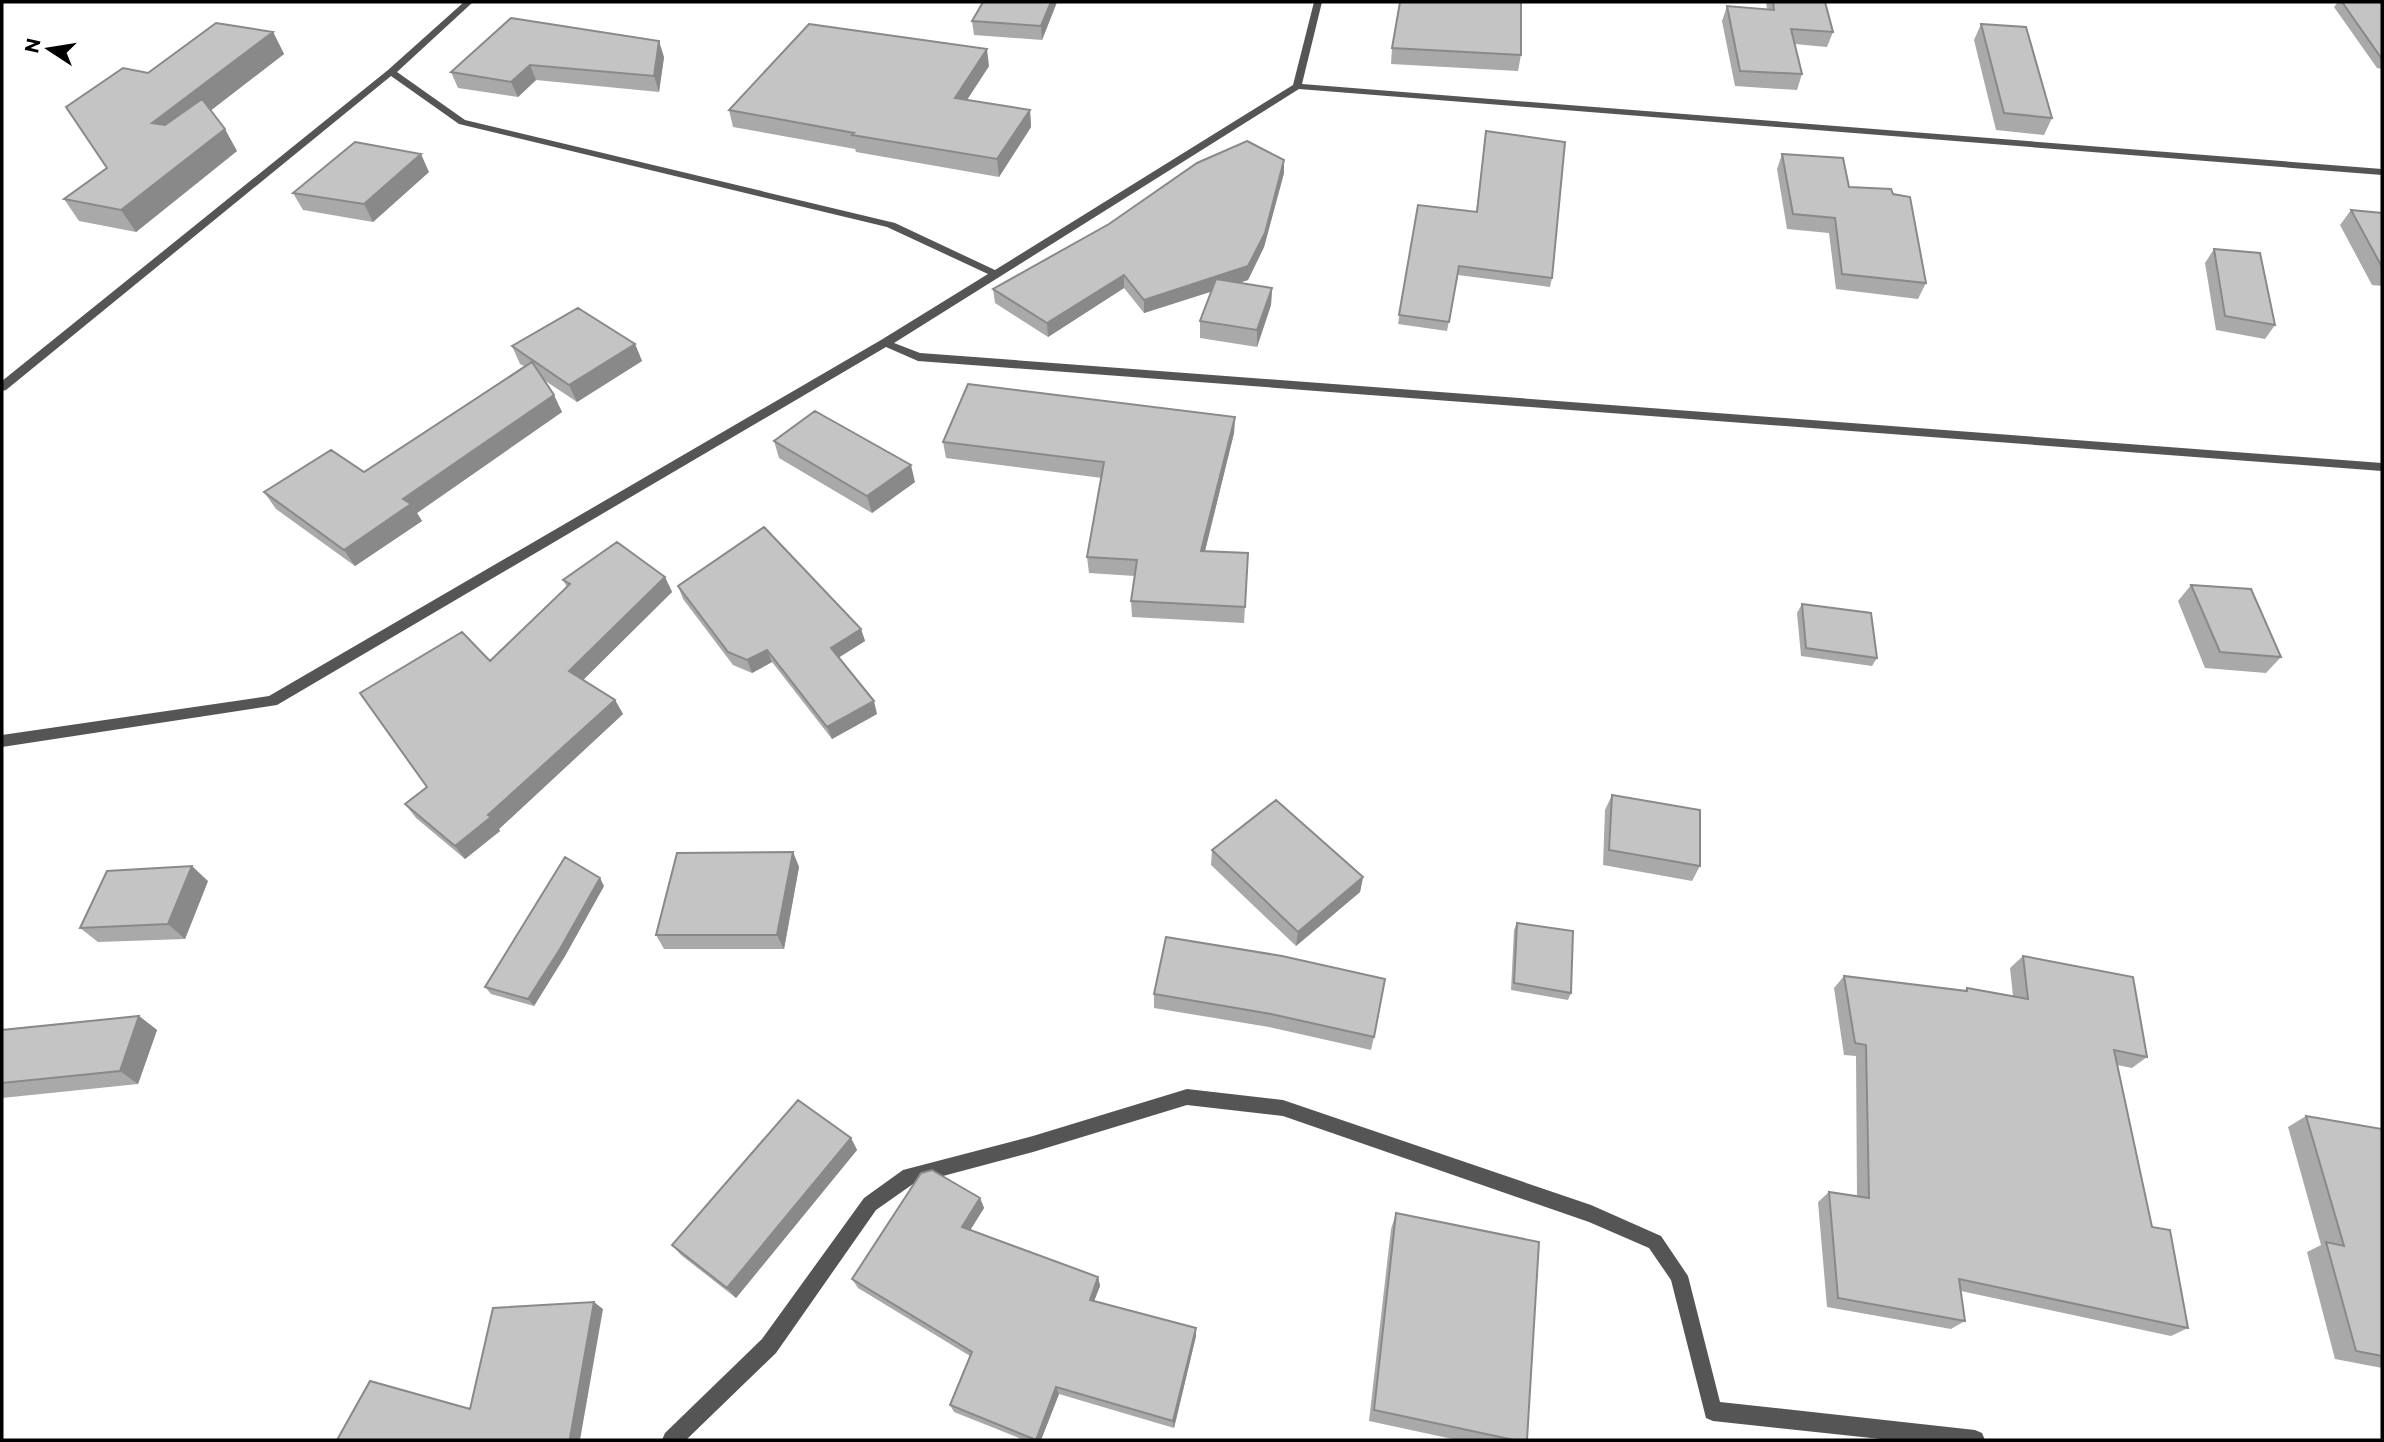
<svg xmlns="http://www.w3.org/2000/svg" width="2384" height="1442" font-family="Commissioner,sans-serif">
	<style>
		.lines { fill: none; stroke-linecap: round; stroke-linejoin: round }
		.minor { fill: #555; fill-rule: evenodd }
		.wall { fill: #a9a9a9 }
		.shaded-wall { fill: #898989 }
		.building { fill: #c4c4c4; stroke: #898989; stroke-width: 2 }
	</style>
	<rect width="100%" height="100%" fill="#fff"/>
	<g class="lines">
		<path class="minor" d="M 464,2 L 473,2 L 397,72 L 465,120 L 895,223 L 995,270 L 1293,85 L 1314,2 L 1322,2 L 1302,84 L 2382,169 L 2382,175 L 1299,89 L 894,343 L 920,353 L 2382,463 L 2382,471 L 918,361 L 886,347 L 277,705 L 2,747 L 2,735 L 269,696 L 881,340 L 988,274 L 887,227 L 459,124 L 391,76 L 6,390 L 2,391 L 2,381 L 388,70 Z
			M 1187,1089 L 1283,1100 L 1591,1205 L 1661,1236 L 1688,1276 L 1720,1402 L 1975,1430 L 1982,1433 L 1985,1440 L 1890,1440 L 1713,1421 L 1706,1418 L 1671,1280 L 1649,1248 L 1589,1222 L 1283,1116 L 1187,1105 L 1033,1152 L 913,1184 L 876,1210 L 776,1353 L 686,1440 L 662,1440 L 665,1433 L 762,1339 L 864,1198 L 903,1170 L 1033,1136 Z"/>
	</g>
	<path class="wall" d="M 983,2 L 1057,2 L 1042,40 L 974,35 L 972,21 Z
		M 1766,2 L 1825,2 L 1833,32 L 1827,47 L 1795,44 L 1802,74 L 1797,90 L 1735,86 L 1722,21 L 1727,6 L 1767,9 Z
		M 2338,2 L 2382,2 L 2382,69 L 2377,68 L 2334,7 Z
		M 511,18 L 664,57 L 659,92 L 536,80 L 518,97 L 458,88 L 451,72 Z
		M 1981,24 L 2052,118 L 2044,135 L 1996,130 L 1974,40 Z
		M 273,32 L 284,54 L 210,111 L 237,151 L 136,232 L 79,221 L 64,199 L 106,168 L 148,73 Z
		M 1392,48 L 1521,55 L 1518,71 L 1391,64 Z
		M 989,66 L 967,100 L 1030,110 L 1031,127 L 999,177 L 856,152 L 855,149 L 733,127 L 729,110 Z
		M 1486,131 L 1552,278 L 1550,287 L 1458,275 L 1447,331 L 1398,324 L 1418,205 L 1476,212 Z
		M 1782,154 L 1849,187 L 1926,283 L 1918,299 L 1836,289 L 1829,233 L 1787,229 L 1777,169 Z
		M 429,172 L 373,222 L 303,210 L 293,193 Z
		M 1284,173 L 1264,247 L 1248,280 L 1238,283 L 1272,288 L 1271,305 L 1257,347 L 1200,338 L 1200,321 L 1212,291 L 1144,313 L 1124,288 L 1048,337 L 995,303 L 993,289 Z
		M 2351,210 L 2382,213 L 2382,286 L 2372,285 L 2340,225 Z
		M 2214,249 L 2275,325 L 2265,339 L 2216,330 L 2205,263 Z
		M 635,344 L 642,361 L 577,402 L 544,380 L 562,412 L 417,513 L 422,521 L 355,566 L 276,509 L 264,492 L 364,472 L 524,366 L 520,364 L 512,346 Z
		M 1235,417 L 1234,433 L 1205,551 L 1248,553 L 1244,623 L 1132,617 L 1131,601 L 1135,576 L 1089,573 L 1087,557 L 1102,478 L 946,458 L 943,442 Z
		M 774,441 L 915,482 L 872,513 L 779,458 Z
		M 665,577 L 672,592 L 583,680 L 615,700 L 623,714 L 499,829 L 500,831 L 465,859 L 416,818 L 405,804 L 427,787 L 490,661 L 567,587 L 563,580 Z
		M 2191,585 L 2281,657 L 2266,673 L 2205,668 L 2178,601 Z
		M 678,586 L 861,629 L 865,641 L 839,657 L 877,714 L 832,739 L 772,662 L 752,673 L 733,665 L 683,599 Z
		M 1802,604 L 1877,658 L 1872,666 L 1801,656 L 1797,613 Z
		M 1612,795 L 1700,866 L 1692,881 L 1603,865 L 1605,810 Z
		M 1212,850 L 1363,877 L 1360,892 L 1296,946 L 1211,865 Z
		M 793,852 L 799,867 L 784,949 L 664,949 L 656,935 Z
		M 208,881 L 185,939 L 98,942 L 80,928 Z
		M 604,886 L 565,956 L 534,1006 L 491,994 L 485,987 Z
		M 1517,923 L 1571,993 L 1568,1000 L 1511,990 L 1514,930 Z
		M 1166,937 L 1374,1037 L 1371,1050 L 1269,1027 L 1154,1008 L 1154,994 Z
		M 2023,956 L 2147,1057 L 2132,1068 L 2117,1065 L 2152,1227 L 2188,1328 L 2171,1336 L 1961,1291 L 1965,1321 L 1951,1329 L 1827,1307 L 1818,1202 L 1829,1192 L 1857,1196 L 1856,1056 L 1844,1055 L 1834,988 L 1844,976 L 1964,991 L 1967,988 L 2013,996 L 2010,968 Z
		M 139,1016 L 157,1030 L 138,1084 L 2,1098 L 2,1030 Z
		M 2306,1116 L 2382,1129 L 2382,1368 L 2335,1359 L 2307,1252 L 2321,1245 L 2288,1127 Z
		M 851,1138 L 857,1150 L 736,1298 L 681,1255 L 672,1245 Z
		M 980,1198 L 984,1208 L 970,1230 L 1098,1277 L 1100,1286 L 1094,1301 L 1196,1336 L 1174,1428 L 1059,1394 L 1041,1440 L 1024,1440 L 954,1412 L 950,1405 L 970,1356 L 858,1288 L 852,1279 Z
		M 1396,1213 L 1527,1440 L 1457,1440 L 1369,1421 L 1391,1229 Z"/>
	<path class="shaded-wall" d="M 1051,2 L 1057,2 L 1042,40 L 1041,26 Z
		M 273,32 L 284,54 L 166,145 L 152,123 Z
		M 659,41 L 664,57 L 659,92 L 654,76 Z
		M 987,49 L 989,66 L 957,115 L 955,98 Z
		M 530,65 L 536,80 L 518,97 L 511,82 Z
		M 1030,110 L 1031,127 L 999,177 L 997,159 Z
		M 225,129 L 237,151 L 136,232 L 121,210 Z
		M 421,154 L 429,172 L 373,222 L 364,204 Z
		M 1284,160 L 1284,173 L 1264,247 L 1248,280 L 1144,313 L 1144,300 Z
		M 1124,275 L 1124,288 L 1048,337 L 1047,323 Z
		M 1272,288 L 1271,305 L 1257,347 L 1257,330 Z
		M 635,344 L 642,361 L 577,402 L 569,385 Z
		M 554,395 L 562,412 L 417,513 L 422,521 L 355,566 L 344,550 L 403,499 Z
		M 1235,417 L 1234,433 L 1201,567 L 1201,551 Z
		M 911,465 L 915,482 L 872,513 L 867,496 Z
		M 665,577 L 672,592 L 577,686 L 569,671 Z
		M 861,629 L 865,641 L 835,660 L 831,648 Z
		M 767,650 L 772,662 L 752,673 L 747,660 Z
		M 615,700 L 623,714 L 499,829 L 500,831 L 465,859 L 455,846 Z
		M 874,701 L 877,714 L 832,739 L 827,727 Z
		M 793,852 L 799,867 L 784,949 L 777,935 Z
		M 192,866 L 208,881 L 185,939 L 168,924 Z
		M 1363,877 L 1360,892 L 1296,946 L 1298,932 Z
		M 600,878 L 604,886 L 565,956 L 534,1006 L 528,999 Z
		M 139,1016 L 157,1030 L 138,1084 L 120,1071 Z
		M 851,1138 L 857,1150 L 736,1298 L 727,1288 Z
		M 980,1198 L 984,1208 L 966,1237 L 962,1227 Z
		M 1098,1277 L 1100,1286 L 1091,1309 L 1090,1300 Z
		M 594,1302 L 603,1309 L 580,1440 L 570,1438 Z
		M 1196,1328 L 1196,1336 L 1174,1428 L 1173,1421 Z
		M 1056,1387 L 1059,1394 L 1041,1440 L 1036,1440 Z"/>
	<path class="building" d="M 983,2 L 1051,2 L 1041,26 L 972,21 Z
		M 1400,2 L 1521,2 L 1521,55 L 1392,48 Z
		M 1773,2 L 1825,2 L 1833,32 L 1791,29 L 1802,74 L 1740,71 L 1727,6 L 1774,10 Z
		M 2342,2 L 2382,2 L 2382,59 Z
		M 511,18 L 659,41 L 654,76 L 530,65 L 511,82 L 451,72 Z
		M 216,23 L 273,32 L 152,123 L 165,125 L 202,99 L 225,129 L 121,210 L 64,199 L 107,168 L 66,107 L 123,68 L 148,73 Z
		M 809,24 L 987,49 L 955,98 L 1030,110 L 997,159 L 852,135 L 854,133 L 729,110 Z
		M 1981,24 L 2026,27 L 2052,118 L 2004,113 Z
		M 1486,131 L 1565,142 L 1552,278 L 1459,266 L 1449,322 L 1399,315 L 1418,205 L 1477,212 Z
		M 1247,141 L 1284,160 L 1265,233 L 1248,266 L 1144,300 L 1124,275 L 1047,323 L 993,289 L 1109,224 L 1197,163 Z
		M 355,142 L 421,154 L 364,204 L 293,193 Z
		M 1782,154 L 1843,158 L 1849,187 L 1891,189 L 1893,194 L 1910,197 L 1926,283 L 1842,274 L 1835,218 L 1793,214 Z
		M 2351,210 L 2382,213 L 2382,267 Z
		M 2214,249 L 2260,253 L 2275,325 L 2225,316 Z
		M 1216,279 L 1272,288 L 1257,330 L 1200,321 Z
		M 578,308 L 635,344 L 569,385 L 512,346 Z
		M 532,362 L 554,395 L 403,499 L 411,504 L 344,550 L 264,492 L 331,450 L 364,472 Z
		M 968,384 L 1235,417 L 1201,551 L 1248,553 L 1245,607 L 1131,601 L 1137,560 L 1087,557 L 1104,462 L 943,442 Z
		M 815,411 L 911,465 L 867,496 L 774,441 Z
		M 764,527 L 861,629 L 831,648 L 874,701 L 827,727 L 767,650 L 747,660 L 728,652 L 678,586 Z
		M 617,542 L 665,577 L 569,671 L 615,700 L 488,815 L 491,817 L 455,846 L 405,804 L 427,787 L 360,693 L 462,632 L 490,661 L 570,584 L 563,580 Z
		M 2191,585 L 2251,589 L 2281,657 L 2220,652 Z
		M 1802,604 L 1871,613 L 1877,658 L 1806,648 Z
		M 1612,795 L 1700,810 L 1700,866 L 1609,850 Z
		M 1276,800 L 1363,877 L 1298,932 L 1212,850 Z
		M 793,852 L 777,935 L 656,935 L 677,853 Z
		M 565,857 L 600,878 L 560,949 L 528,999 L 485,987 Z
		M 192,866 L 168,924 L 80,928 L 107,871 Z
		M 1517,923 L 1573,931 L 1571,993 L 1514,983 Z
		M 1166,937 L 1282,956 L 1385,979 L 1374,1037 L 1271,1014 L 1154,994 Z
		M 2023,956 L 2133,977 L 2147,1057 L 2114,1050 L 2152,1227 L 2170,1230 L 2188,1328 L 1959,1279 L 1965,1321 L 1838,1298 L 1829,1192 L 1869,1198 L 1866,1045 L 1855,1043 L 1844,976 L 1967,991 L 1967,988 L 2028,999 Z
		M 139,1016 L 120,1071 L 2,1083 L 2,1030 Z
		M 798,1100 L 851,1138 L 727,1288 L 672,1245 Z
		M 2306,1116 L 2382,1129 L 2382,1356 L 2356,1351 L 2326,1242 L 2344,1246 Z
		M 932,1170 L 980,1198 L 962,1227 L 1098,1277 L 1090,1300 L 1196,1328 L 1173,1421 L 1056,1387 L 1036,1440 L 950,1405 L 972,1352 L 852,1279 L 921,1173 Z
		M 1396,1213 L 1539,1242 L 1527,1440 L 1514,1440 L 1374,1410 Z
		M 594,1302 L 570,1438 L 579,1440 L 337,1440 L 370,1381 L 470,1409 L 493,1308 Z"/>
	<rect width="2384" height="1442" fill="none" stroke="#000000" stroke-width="7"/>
	<g transform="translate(49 49) rotate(282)" stroke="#ffffff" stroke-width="5" paint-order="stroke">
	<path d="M0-5L12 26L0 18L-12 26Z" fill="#000000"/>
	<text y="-10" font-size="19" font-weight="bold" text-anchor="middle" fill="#000000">N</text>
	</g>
</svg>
